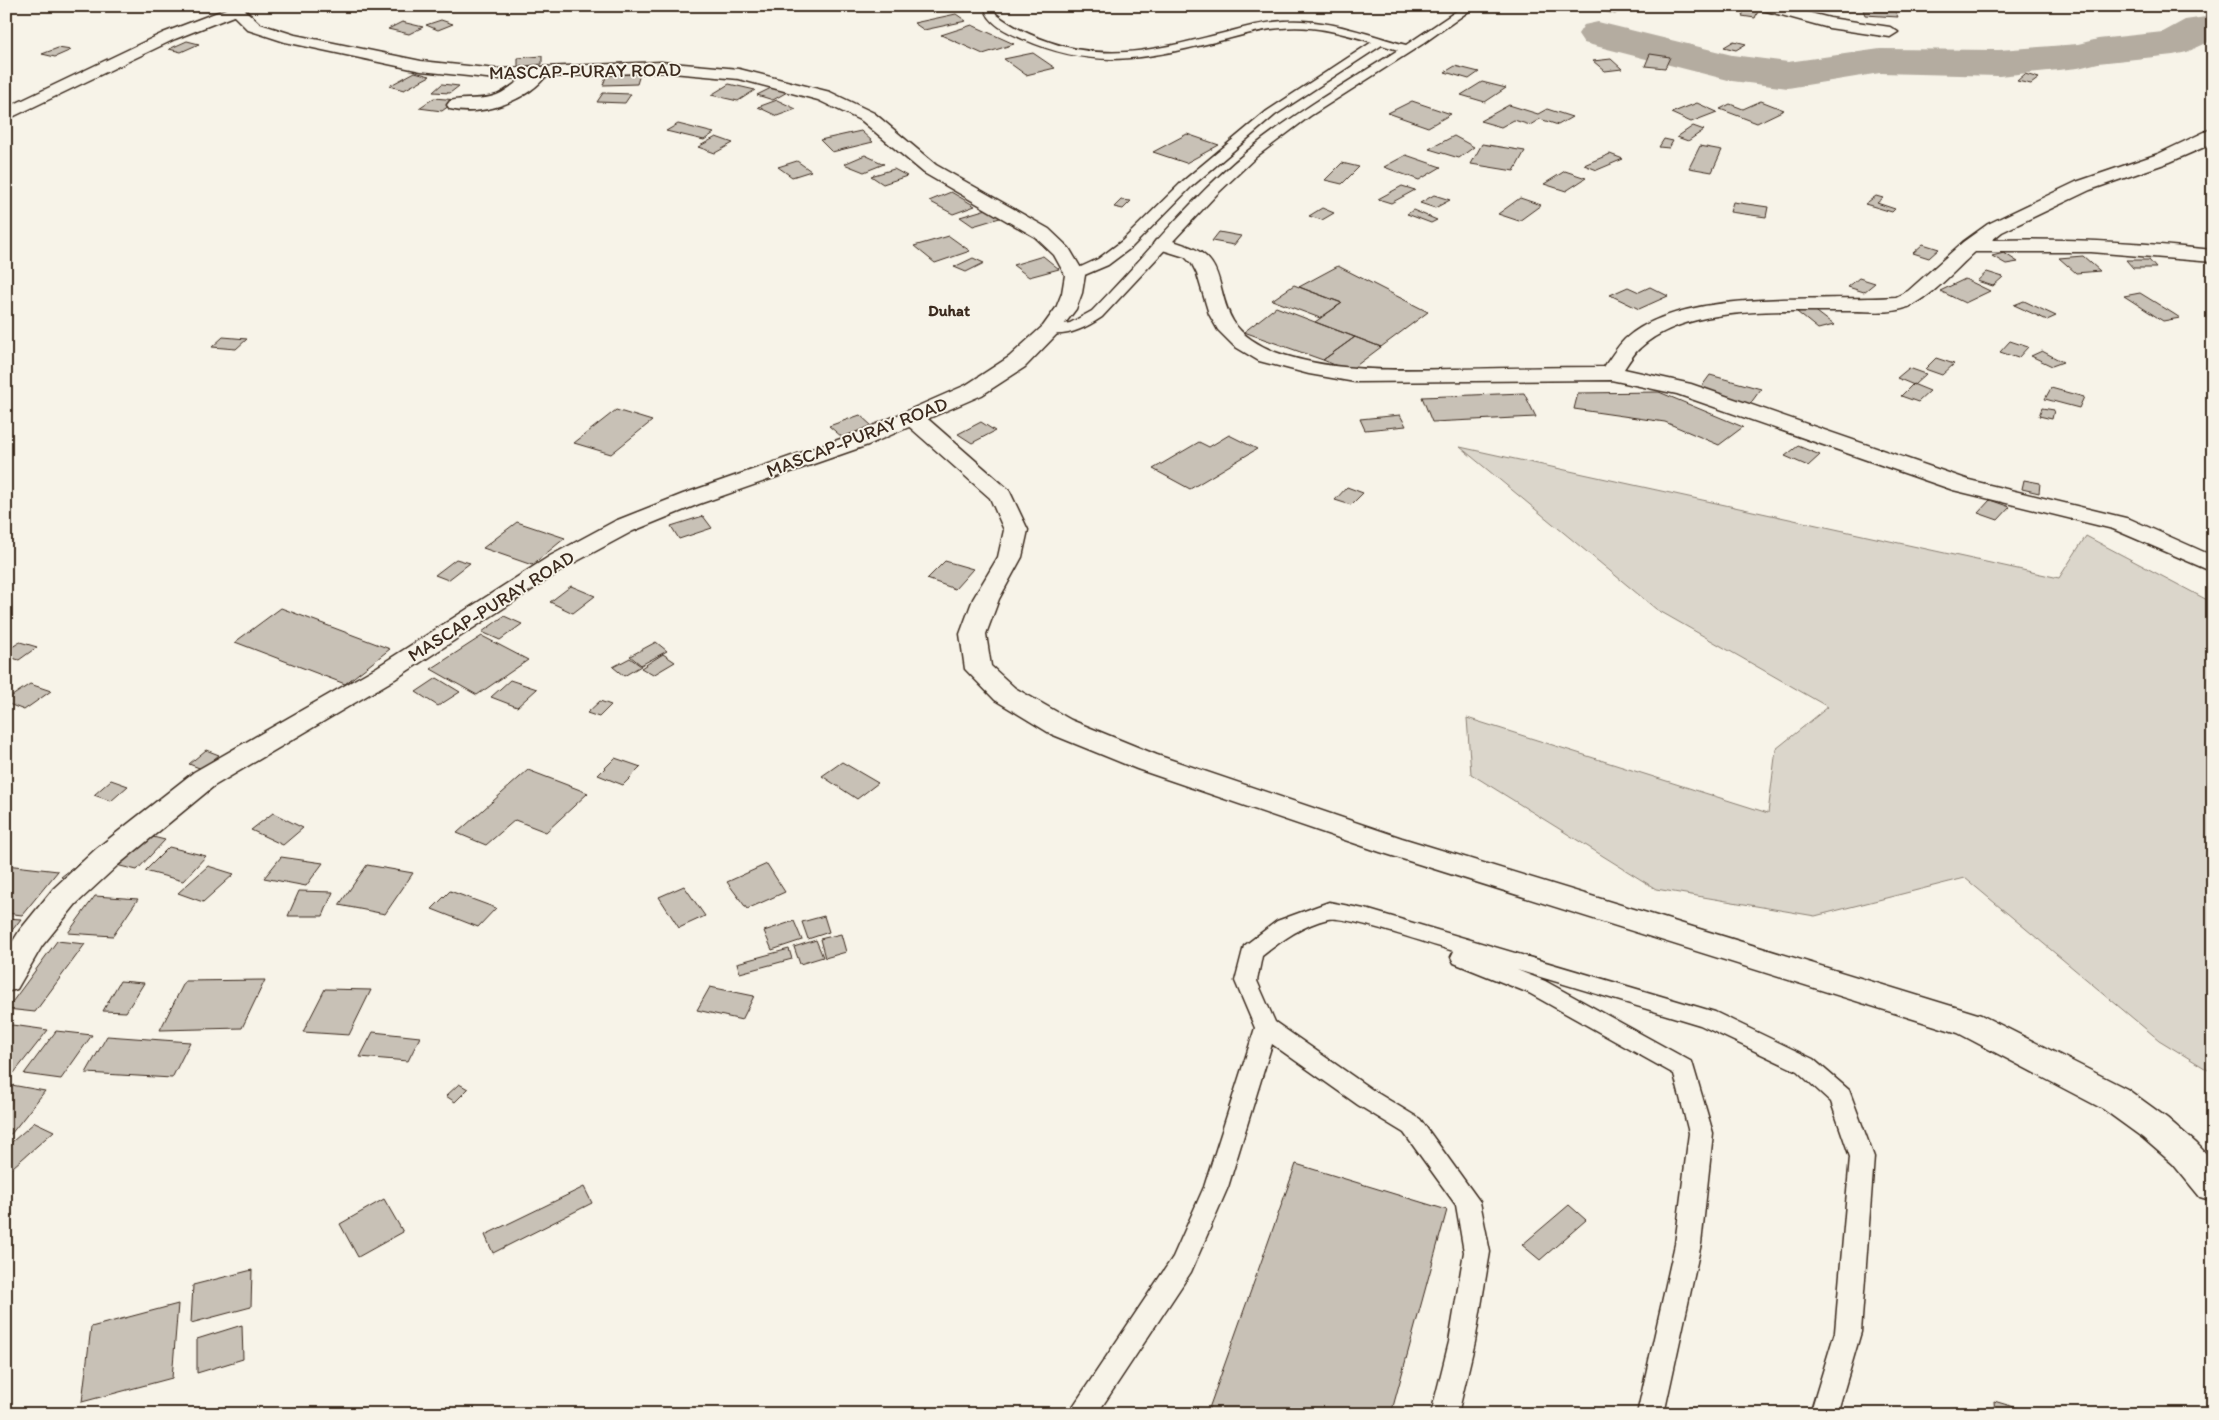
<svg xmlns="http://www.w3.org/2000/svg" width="2219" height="1420" font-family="Itim,sans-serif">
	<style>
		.green { fill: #dbd6cb; stroke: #8b8074 }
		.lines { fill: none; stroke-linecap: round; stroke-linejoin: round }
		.river { fill: #b4aca0; fill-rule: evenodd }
		.building { fill: #c8c1b6; stroke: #3b2a1e }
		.service-casing { stroke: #3b2a1e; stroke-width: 3 }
		.minor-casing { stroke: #3b2a1e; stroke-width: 3 }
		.tertiary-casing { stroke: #3b2a1e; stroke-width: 3 }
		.service { fill: #f7f3e8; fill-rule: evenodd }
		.minor { fill: #f7f3e8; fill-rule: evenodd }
		.tertiary { fill: #f7f3e8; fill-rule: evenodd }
		.labels { text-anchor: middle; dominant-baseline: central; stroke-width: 4; stroke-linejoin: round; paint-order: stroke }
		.far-neighbourhood-label { font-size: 16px; font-weight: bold; fill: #3b2a1e; stroke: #f7f3e8 }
		.street-label { font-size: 19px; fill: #3b2a1e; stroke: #f7f3e8 }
	</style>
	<rect width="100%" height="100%" fill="#f7f3e8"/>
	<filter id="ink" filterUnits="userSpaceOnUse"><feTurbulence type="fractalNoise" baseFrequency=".02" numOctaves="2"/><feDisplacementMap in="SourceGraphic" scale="10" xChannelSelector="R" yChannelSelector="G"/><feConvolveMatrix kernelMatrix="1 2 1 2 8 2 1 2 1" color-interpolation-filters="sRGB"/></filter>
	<g filter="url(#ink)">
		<path class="green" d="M 1460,447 L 2059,578 L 2086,536 L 2213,603 L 2213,1073 L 2159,1040 L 1965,878 L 1815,916 L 1656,889 L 1471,774 L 1467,718 L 1768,813 L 1776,749 L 1828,707 L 1656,609 Z"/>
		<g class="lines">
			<path class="river" d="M 2213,16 L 2213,40 L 2187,52 L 2173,55 L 2098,63 L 2078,68 L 1999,76 L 1880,73 L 1788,88 L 1732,81 L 1584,43 L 1578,34 L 1584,25 L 1598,22 L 1732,55 L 1788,62 L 1880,49 L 1999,50 L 2078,44 L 2098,39 L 2163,32 L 2185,20 Z"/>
		</g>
		<path class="building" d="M 1611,6 L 1617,6 L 1624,8 L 1615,14 L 1603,11 Z
			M 1746,7 L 1759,9 L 1755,18 L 1742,16 Z
			M 1863,10 L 1895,11 L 1898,17 L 1865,15 Z
			M 956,14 L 966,21 L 924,30 L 914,23 Z
			M 441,20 L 453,24 L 438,30 L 426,25 Z
			M 402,22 L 423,27 L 409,34 L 388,29 Z
			M 972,25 L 1014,44 L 983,54 L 941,35 Z
			M 187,41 L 199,44 L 181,52 L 169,49 Z
			M 1734,41 L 1746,44 L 1736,50 L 1724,47 Z
			M 58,48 L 71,50 L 55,57 L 42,54 Z
			M 1033,53 L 1055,68 L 1026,75 L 1004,59 Z
			M 1650,54 L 1670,57 L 1665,68 L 1645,66 Z
			M 542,56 L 542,64 L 518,67 L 518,58 Z
			M 1611,59 L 1622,69 L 1605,71 L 1593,61 Z
			M 1455,66 L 1479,72 L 1469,79 L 1445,72 Z
			M 415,72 L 430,76 L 404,90 L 389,86 Z
			M 607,74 L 640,74 L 637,84 L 603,85 Z
			M 2025,74 L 2039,78 L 2031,84 L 2017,81 Z
			M 1482,82 L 1506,88 L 1485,102 L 1461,95 Z
			M 442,84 L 459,86 L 450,93 L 433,92 Z
			M 729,84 L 755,90 L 738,101 L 711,95 Z
			M 773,87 L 789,91 L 773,100 L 757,95 Z
			M 603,93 L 631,94 L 625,103 L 597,102 Z
			M 434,98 L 457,100 L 442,111 L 419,108 Z
			M 777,100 L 796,109 L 777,116 L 758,107 Z
			M 1412,101 L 1451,114 L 1428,127 L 1388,113 Z
			M 1761,101 L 1784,110 L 1757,123 L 1720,109 L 1730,104 L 1743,109 Z
			M 1697,103 L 1717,112 L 1691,122 L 1671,113 Z
			M 1509,105 L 1538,114 L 1547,109 L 1572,117 L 1558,125 L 1540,119 L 1530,125 L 1514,120 L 1501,127 L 1480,121 Z
			M 678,124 L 714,133 L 704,140 L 666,131 Z
			M 1693,126 L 1704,130 L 1688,141 L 1677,137 Z
			M 861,131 L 873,142 L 832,152 L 820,140 Z
			M 1187,134 L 1219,145 L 1186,163 L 1153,152 Z
			M 1454,136 L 1474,147 L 1459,158 L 1429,149 Z
			M 716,137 L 733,143 L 715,153 L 698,147 Z
			M 1664,139 L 1673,141 L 1669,148 L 1659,147 Z
			M 1482,144 L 1525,151 L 1514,171 L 1471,164 Z
			M 1700,146 L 1722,150 L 1712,172 L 1689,168 Z
			M 1610,154 L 1623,159 L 1597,170 L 1584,165 Z
			M 865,155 L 884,164 L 864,172 L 844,164 Z
			M 1406,155 L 1441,167 L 1419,180 L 1384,167 Z
			M 797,161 L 811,171 L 792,177 L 778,167 Z
			M 1342,163 L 1359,167 L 1342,184 L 1325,180 Z
			M 894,169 L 907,176 L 883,184 L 871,176 Z
			M 1565,171 L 1586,178 L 1566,191 L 1544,184 Z
			M 1402,186 L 1415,190 L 1391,203 L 1378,199 Z
			M 951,192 L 975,206 L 953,214 L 929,201 Z
			M 1434,195 L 1450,200 L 1435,208 L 1420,203 Z
			M 1876,196 L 1883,198 L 1877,203 L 1895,209 L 1892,212 L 1865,204 Z
			M 1520,198 L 1541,205 L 1519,221 L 1498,214 Z
			M 1121,200 L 1131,201 L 1123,209 L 1114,207 Z
			M 1733,202 L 1768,207 L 1766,217 L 1730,212 Z
			M 990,208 L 1003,217 L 973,226 L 960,217 Z
			M 1322,208 L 1334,213 L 1322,220 L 1309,216 Z
			M 1413,210 L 1437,220 L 1431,223 L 1407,214 Z
			M 1219,232 L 1241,236 L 1234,245 L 1212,241 Z
			M 949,236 L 970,251 L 935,263 L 914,246 Z
			M 1923,244 L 1939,249 L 1929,258 L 1913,253 Z
			M 2004,253 L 2018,262 L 2006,264 L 1992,256 Z
			M 1043,256 L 1059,269 L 1029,277 L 1013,265 Z
			M 2083,256 L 2100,271 L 2076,273 L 2059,258 Z
			M 973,258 L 984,263 L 966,272 L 954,267 Z
			M 2126,260 L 2149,260 L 2156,268 L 2133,268 Z
			M 1338,266 L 1428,312 L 1381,347 L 1315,322 L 1342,303 L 1299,287 Z
			M 1987,272 L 2003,277 L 1993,286 L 1977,281 Z
			M 1859,278 L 1875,283 L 1864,292 L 1848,287 Z
			M 1965,279 L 1990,291 L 1965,303 L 1940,291 Z
			M 1294,285 L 1312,292 L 1342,303 L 1320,318 L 1272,300 Z
			M 1628,287 L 1639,292 L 1650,287 L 1668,296 L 1639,309 L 1610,295 Z
			M 2140,293 L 2174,314 L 2180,318 L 2163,321 L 2124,296 Z
			M 2024,301 L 2056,316 L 2047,320 L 2014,305 Z
			M 1276,307 L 1315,322 L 1355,337 L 1323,360 L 1244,332 Z
			M 1813,309 L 1834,325 L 1818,329 L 1797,312 Z
			M 223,337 L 247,339 L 236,349 L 212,347 Z
			M 1355,337 L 1381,347 L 1349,371 L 1323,360 Z
			M 2010,341 L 2028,347 L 2018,358 L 2000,352 Z
			M 2042,351 L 2063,362 L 2052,366 L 2031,356 Z
			M 1936,358 L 1954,364 L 1942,375 L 1925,369 Z
			M 1909,368 L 1926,374 L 1914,385 L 1897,378 Z
			M 1710,375 L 1761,389 L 1750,404 L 1699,390 Z
			M 1913,384 L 1930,391 L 1918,402 L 1901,396 Z
			M 2051,388 L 2084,397 L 2079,408 L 2045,399 Z
			M 1659,392 L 1743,427 L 1719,445 L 1665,422 L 1574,409 L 1578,393 Z
			M 1524,393 L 1536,417 L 1432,422 L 1422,397 Z
			M 2042,408 L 2054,410 L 2052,419 L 2039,416 Z
			M 616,410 L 652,421 L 611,454 L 574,443 Z
			M 860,415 L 872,426 L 842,437 L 829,426 Z
			M 1400,415 L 1406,426 L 1365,430 L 1360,419 Z
			M 981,422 L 995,431 L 972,443 L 958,434 Z
			M 1229,435 L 1257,449 L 1190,489 L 1153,469 L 1199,442 L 1209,447 Z
			M 1798,446 L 1820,455 L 1808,466 L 1785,456 Z
			M 2024,480 L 2040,483 L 2039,493 L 2022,489 Z
			M 1347,487 L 1363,493 L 1351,505 L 1335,500 Z
			M 1990,500 L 2010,507 L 1998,520 L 1978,513 Z
			M 703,516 L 712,528 L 679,539 L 671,526 Z
			M 517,522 L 565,538 L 532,565 L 483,548 Z
			M 456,559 L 470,563 L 448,580 L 435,575 Z
			M 945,561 L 973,569 L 955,589 L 927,579 Z
			M 571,586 L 595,596 L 573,613 L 550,602 Z
			M 281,608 L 390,649 L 345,684 L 235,642 Z
			M 504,616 L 522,624 L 500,640 L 482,632 Z
			M 482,636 L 528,660 L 477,695 L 431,669 Z
			M 20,642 L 37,647 L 19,660 L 6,656 L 6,651 Z
			M 656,642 L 667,651 L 641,665 L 630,656 Z
			M 663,654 L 675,662 L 653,675 L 641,668 Z
			M 630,658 L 641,666 L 624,676 L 613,667 Z
			M 437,678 L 460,692 L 438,706 L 416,692 Z
			M 510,680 L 537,689 L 517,707 L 491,697 Z
			M 30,684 L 51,691 L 24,710 L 6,703 L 6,700 Z
			M 600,701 L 611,705 L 599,717 L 587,713 Z
			M 206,750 L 219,755 L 202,769 L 189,764 Z
			M 615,758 L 641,767 L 623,785 L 598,775 Z
			M 842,762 L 878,783 L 857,799 L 822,776 Z
			M 528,770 L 588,793 L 546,832 L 515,820 L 486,845 L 457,833 Z
			M 111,780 L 128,786 L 111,801 L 94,795 Z
			M 273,813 L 303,828 L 283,845 L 251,830 Z
			M 145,835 L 165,840 L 137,870 L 116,865 Z
			M 169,847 L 206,856 L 183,881 L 145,871 Z
			M 87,857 L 97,862 L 71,882 L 61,877 Z
			M 281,857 L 323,863 L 306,886 L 264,878 Z
			M 767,864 L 785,892 L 747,909 L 727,882 Z
			M 6,865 L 58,871 L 22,915 L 6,913 Z
			M 367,865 L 413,873 L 385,914 L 339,905 Z
			M 208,866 L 234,874 L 203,902 L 178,893 Z
			M 684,886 L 705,916 L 679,928 L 659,897 Z
			M 299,891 L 333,892 L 323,916 L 288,916 Z
			M 450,891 L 496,908 L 478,927 L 432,909 Z
			M 95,896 L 138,899 L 113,936 L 68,933 Z
			M 824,916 L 829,932 L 808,939 L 802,922 Z
			M 6,918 L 21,919 L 6,938 Z
			M 794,921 L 802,940 L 772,950 L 764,931 Z
			M 841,934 L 846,952 L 825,958 L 820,939 Z
			M 816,940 L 823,957 L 800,964 L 794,947 Z
			M 57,941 L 85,944 L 35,1012 L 7,1009 Z
			M 789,949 L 792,959 L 740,973 L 737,963 Z
			M 265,980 L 242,1028 L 160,1030 L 185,981 Z
			M 120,981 L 144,983 L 126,1012 L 103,1011 Z
			M 710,987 L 754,996 L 742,1020 L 697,1010 Z
			M 325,989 L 371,990 L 349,1035 L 303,1032 Z
			M 12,1025 L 48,1030 L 14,1073 L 6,1072 L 6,1032 Z
			M 56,1031 L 92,1035 L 61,1079 L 24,1074 Z
			M 373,1032 L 420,1037 L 408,1061 L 360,1057 Z
			M 107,1036 L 190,1042 L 172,1078 L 86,1073 Z
			M 6,1084 L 45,1091 L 11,1134 L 6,1133 Z
			M 459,1084 L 468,1089 L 455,1102 L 446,1096 Z
			M 35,1122 L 54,1131 L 13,1167 L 6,1164 L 6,1147 Z
			M 1296,1164 L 1447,1210 L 1391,1414 L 1207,1414 Z
			M 584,1187 L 592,1203 L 493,1253 L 485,1235 Z
			M 384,1199 L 403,1232 L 358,1257 L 340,1224 Z
			M 1569,1205 L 1586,1220 L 1540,1260 L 1522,1245 Z
			M 252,1270 L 251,1307 L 191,1323 L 193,1285 Z
			M 178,1304 L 172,1378 L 82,1402 L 91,1327 Z
			M 242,1325 L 243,1359 L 197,1373 L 197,1339 Z
			M 1994,1401 L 2038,1414 L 1995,1414 Z"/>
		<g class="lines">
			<defs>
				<path id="service" d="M 984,6 L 994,6 L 996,14 C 1012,27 1030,35 1050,42 C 1112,64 1166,47 1228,32 C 1246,27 1265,22 1284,21 C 1326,18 1366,34 1406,45 L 1464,6 L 1476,6 L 1421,45 L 1310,116 L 1257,156 L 1217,194 L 1102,317 C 1086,328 1065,338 1045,333 L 1043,330 L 1045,327 L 1070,323 L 1092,311 C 1144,258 1191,197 1249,150 C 1296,112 1348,82 1398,50 L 1382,45 L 1275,115 L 1191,187 L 1132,247 L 1108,265 L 1075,279 L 1070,278 L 1068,275 L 1070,272 L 1098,259 L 1122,241 L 1183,181 L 1267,111 L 1372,42 C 1342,33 1313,25 1282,28 C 1261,29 1240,36 1219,41 C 1144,59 1096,71 1023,39 C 1007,32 988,24 984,6 Z
					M 1329,902 L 1369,910 L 1715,1012 L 1813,1059 L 1849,1090 L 1874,1157 L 1861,1332 L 1837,1414 L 1810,1414 L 1835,1332 L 1850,1157 L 1831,1102 L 1797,1071 L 1700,1025 L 1517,970 L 1545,981 L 1692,1062 L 1713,1133 L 1701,1244 L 1664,1414 L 1637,1414 L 1675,1244 L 1689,1133 L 1674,1074 L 1529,993 L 1454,963 L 1451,957 L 1454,951 C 1432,945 1345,915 1328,919 C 1303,925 1282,940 1262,956 L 1257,981 L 1275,1022 L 1374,1091 L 1420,1119 L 1480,1202 L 1490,1252 L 1475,1342 L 1458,1414 L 1431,1414 L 1449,1342 L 1464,1252 L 1456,1205 L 1404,1133 L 1358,1105 L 1272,1044 L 1228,1187 L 1191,1272 L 1097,1414 L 1068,1414 L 1173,1257 L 1204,1187 L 1255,1028 L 1235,981 L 1244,946 L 1277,921 Z"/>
				<path id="minor" d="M 1756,6 L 1783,6 L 1830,18 L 1890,27 L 1898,32 L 1890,37 L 1829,28 L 1759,9 Z
					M 231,7 L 241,7 L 244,10 L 241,13 L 175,39 L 6,120 L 6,108 L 163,33 Z
					M 541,67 L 547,68 L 549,72 C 530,100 483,117 450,109 L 447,105 L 450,101 C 466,97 482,101 497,95 C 513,88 529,70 541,67 Z
					M 2213,128 L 2213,142 L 2209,145 L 2170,162 L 2090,190 L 2002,232 L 1992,240 C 2065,238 2139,242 2213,250 L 2213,262 L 2091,252 L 1975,252 C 1956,269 1931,298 1908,307 C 1892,314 1869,311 1852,311 C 1790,312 1688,303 1640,348 C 1633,354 1629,362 1624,369 L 1691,384 L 1969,480 L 2130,519 L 2213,556 L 2213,572 L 2113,529 L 1953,490 L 1677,394 L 1611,380 L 1355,382 L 1309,374 L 1259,361 L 1234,346 L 1218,330 L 1209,314 L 1197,274 L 1192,264 L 1185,257 L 1156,248 L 1153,244 L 1156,240 C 1165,238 1173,241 1182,244 C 1228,258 1214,288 1233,321 C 1241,335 1260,346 1275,352 C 1333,373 1396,370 1456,369 C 1506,368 1555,367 1604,367 C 1611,357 1617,347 1625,339 C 1682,287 1822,302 1896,297 L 1908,291 L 1963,242 L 1988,224 L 2076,182 L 2158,154 Z
					M 913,411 L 921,413 L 1009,490 L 1028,530 L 1022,557 L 999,599 L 986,634 L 991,666 L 1015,688 L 1071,720 L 1157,755 L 1402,838 L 1981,1015 L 2127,1089 L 2167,1118 L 2197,1144 L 2213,1161 L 2213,1201 L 2200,1197 L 2173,1164 L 2143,1138 L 2103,1109 L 1958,1033 L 1380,852 L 1137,769 L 1051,734 L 995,700 L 965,669 L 960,634 L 973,599 L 998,557 L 1004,530 L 990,498 L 905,423 L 902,418 L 905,413 Z"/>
				<path id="tertiary" d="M 231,6 L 247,6 L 244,9 L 260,24 L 295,35 L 421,61 L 496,69 L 661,62 L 739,69 L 830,92 L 874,113 L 936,165 L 1049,229 L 1069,248 L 1085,275 L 1082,293 L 1076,309 L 1057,334 L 1025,367 L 982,395 L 868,445 L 699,504 L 633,531 L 568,566 L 395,679 L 214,786 L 118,865 L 76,904 L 42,946 L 17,989 L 6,992 L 6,952 L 20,930 L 54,888 L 96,849 L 194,772 L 377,667 L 550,556 L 615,521 L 683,494 L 852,435 L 966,385 L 1009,357 L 1043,326 L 1056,308 L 1062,293 L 1065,275 L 1054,255 L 1035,237 L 924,173 L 862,121 L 818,100 L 739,79 L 661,72 L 496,79 L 421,71 L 285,42 L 248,30 L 228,10 Z"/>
			</defs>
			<use href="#service" class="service-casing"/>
			<use href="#minor" class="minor-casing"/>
			<use href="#tertiary" class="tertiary-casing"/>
			<use href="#service" class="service"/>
			<use href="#minor" class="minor"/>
			<use href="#tertiary" class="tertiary"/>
		</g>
	</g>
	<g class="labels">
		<g class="far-neighbourhood-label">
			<text x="949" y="310">Duhat</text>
		</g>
		<g class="street-label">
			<text transform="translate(585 71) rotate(-1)">MASCAP-PURAY ROAD</text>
			<text transform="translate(857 437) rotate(-21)">MASCAP-PURAY ROAD</text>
			<text transform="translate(491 606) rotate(-32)">MASCAP-PURAY ROAD</text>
		</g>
	</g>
	<rect width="2219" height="1420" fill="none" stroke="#f7f3e8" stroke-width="25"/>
	<rect x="12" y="12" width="2194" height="1395" fill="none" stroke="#3b2a1e" stroke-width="2" filter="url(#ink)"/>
</svg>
